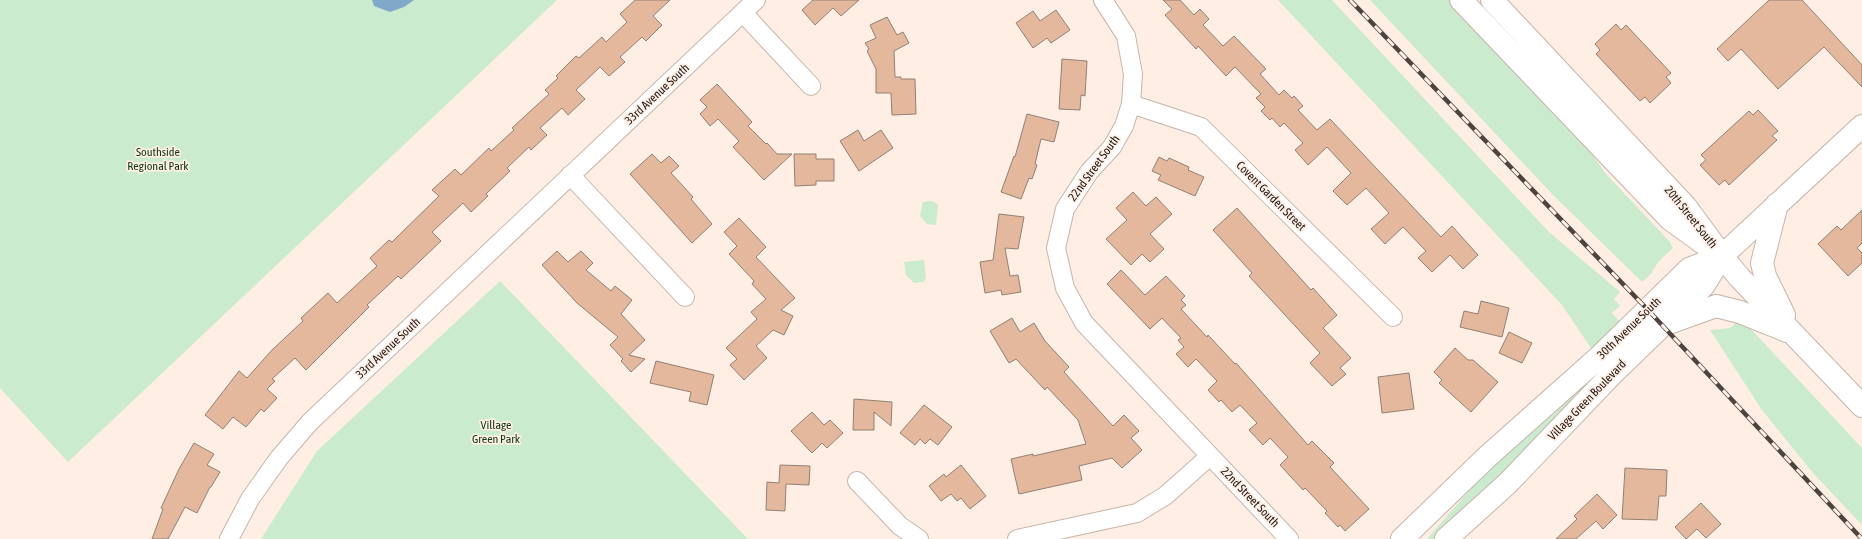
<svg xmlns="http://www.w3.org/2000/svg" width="1862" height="539" font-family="'Asap Condensed',sans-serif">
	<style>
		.green { fill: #caebcd }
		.water { fill: #80a8c8 }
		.building { fill: #e4b89c; stroke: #928074 }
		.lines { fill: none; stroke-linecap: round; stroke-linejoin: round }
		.street-casing { stroke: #c8b4a8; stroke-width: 20 }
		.secondary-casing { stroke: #c8b4a8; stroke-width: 24 }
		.street { stroke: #fff; stroke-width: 18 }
		.secondary { stroke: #fff; stroke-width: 22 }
		.rail-casing { stroke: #4d443f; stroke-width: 4.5 }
		.rail { stroke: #ffeee4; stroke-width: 3; stroke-dasharray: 9; stroke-linecap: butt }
		.labels { text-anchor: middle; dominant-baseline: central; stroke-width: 3.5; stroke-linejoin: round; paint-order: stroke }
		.street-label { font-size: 12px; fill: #211a16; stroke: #ffeee4 }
		.park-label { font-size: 12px; fill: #0b3716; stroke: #ffeee4 }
	</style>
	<rect width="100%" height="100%" fill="#ffeee4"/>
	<path class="green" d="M 0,0 L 557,0 L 68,462 L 0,388 Z
		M 1278,0 L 1332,0 L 1549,232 L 1620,292 L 1614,299 L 1620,306 L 1612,313 L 1622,324 L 1593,351 L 1562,305 Z
		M 1370,0 L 1450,0 L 1581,139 L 1606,174 L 1670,242 L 1673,248 L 1659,261 L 1650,275 L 1642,282 L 1553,195 Z
		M 932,201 L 938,205 L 936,225 L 927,224 L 920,216 L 923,202 Z
		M 924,260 L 926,278 L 923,282 L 914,283 L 906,275 L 904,262 Z
		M 500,281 L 748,539 L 261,539 L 317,451 Z
		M 1738,321 L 1749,327 L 1862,448 L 1862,525 L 1813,473 L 1762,410 L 1710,330 L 1730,328 Z
		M 1572,393 L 1576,396 L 1521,457 L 1433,539 L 1427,539 L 1475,484 Z"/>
	<path class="water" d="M 372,0 L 414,0 L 404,7 L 390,12 L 374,6 Z"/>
	<path class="building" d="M 635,0 L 670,0 L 653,16 L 662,25 L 646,41 L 642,37 L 620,57 L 625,62 L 609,76 L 600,67 L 576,90 L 585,99 L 568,115 L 562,108 L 540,128 L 547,135 L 531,150 L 529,147 L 507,168 L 510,171 L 486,194 L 488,196 L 471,212 L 463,203 L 432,232 L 441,241 L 401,279 L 398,276 L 367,305 L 369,307 L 306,370 L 295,358 L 272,379 L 275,381 L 267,389 L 277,398 L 264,412 L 261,409 L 246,427 L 233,417 L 223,429 L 205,415 L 239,371 L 247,378 L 272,350 L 303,321 L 301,318 L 328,293 L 337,303 L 377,266 L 370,258 L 389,240 L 392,242 L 439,196 L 432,190 L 455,169 L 461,175 L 489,148 L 491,151 L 514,130 L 512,128 L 549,94 L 545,90 L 558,78 L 556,76 L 576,56 L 579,58 L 602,37 L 606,42 L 627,22 L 620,14 Z
		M 813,0 L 859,0 L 841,16 L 833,8 L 815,25 L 802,10 Z
		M 1163,0 L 1180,0 L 1194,15 L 1200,9 L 1209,19 L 1203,25 L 1223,46 L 1234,36 L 1266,69 L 1260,74 L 1279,95 L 1284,90 L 1292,98 L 1294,96 L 1303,106 L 1298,110 L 1317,130 L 1330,119 L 1441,237 L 1452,226 L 1478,255 L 1463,269 L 1450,255 L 1432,272 L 1418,258 L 1426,251 L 1403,227 L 1385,244 L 1371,229 L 1389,213 L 1366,188 L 1347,205 L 1333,191 L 1351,173 L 1327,147 L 1308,165 L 1295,150 L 1303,143 L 1284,123 L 1280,127 L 1272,118 L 1270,120 L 1261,111 L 1265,107 L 1256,98 L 1261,94 L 1235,67 L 1226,76 L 1198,46 L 1196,49 L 1165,15 L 1172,9 Z
		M 1769,0 L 1802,0 L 1862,65 L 1862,87 L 1824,47 L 1778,89 L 1741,49 L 1728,61 L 1717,49 Z
		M 1056,10 L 1070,30 L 1051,43 L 1047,38 L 1033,48 L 1016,23 L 1033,11 L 1040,21 Z
		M 887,17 L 897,35 L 903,32 L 909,43 L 894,51 L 895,77 L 901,77 L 901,79 L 915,79 L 916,114 L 892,115 L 891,93 L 876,93 L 876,69 L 867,51 L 869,49 L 865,43 L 876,38 L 870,25 Z
		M 1616,24 L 1621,30 L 1626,25 L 1671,73 L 1666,77 L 1671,83 L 1650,103 L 1645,97 L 1640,101 L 1596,54 L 1600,50 L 1595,44 Z
		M 1062,59 L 1087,61 L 1085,96 L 1081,95 L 1080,110 L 1059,109 Z
		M 717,84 L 752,122 L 748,126 L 766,144 L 767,143 L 777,154 L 792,154 L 764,180 L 733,147 L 739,141 L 718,119 L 710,126 L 700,114 L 707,107 L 700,100 Z
		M 1758,110 L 1778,131 L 1772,136 L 1777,140 L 1729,185 L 1725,180 L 1719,185 L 1700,165 L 1706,160 L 1701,155 L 1749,111 L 1753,115 Z
		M 1027,114 L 1059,122 L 1054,142 L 1041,139 L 1035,164 L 1037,165 L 1032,179 L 1029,178 L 1021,199 L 1001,192 L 1014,156 L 1015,157 Z
		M 858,130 L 864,141 L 881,130 L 893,148 L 859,171 L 840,141 Z
		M 652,154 L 661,163 L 669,156 L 679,166 L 671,173 L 693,197 L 691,199 L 712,224 L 692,243 L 630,174 Z
		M 794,154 L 816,154 L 816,159 L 834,159 L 834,181 L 816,181 L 816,185 L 795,186 Z
		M 1159,157 L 1167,161 L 1169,158 L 1189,167 L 1188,170 L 1204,177 L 1195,196 L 1158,180 L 1161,175 L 1152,171 Z
		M 1133,192 L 1146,206 L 1156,197 L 1172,214 L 1150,234 L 1164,249 L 1150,262 L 1142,254 L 1131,265 L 1106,239 L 1127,220 L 1116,208 Z
		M 1237,208 L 1311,290 L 1313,288 L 1337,315 L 1323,328 L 1351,358 L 1340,368 L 1346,374 L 1332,386 L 1310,363 L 1320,353 L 1249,276 L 1252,273 L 1213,230 Z
		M 1862,210 L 1862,243 L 1857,248 L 1862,253 L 1862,263 L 1848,276 L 1818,244 L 1837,226 L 1841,230 Z
		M 999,214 L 1024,217 L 1018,249 L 1005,248 L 1010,276 L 1018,275 L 1021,292 L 1002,295 L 1001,290 L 985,293 L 980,262 L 993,260 Z
		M 739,218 L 766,247 L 756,257 L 795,298 L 781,310 L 793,316 L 784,335 L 773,330 L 756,346 L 767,358 L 744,380 L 730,365 L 737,359 L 726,348 L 757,319 L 751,312 L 766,299 L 752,284 L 754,281 L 729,254 L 737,246 L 724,232 Z
		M 557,251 L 568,262 L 581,251 L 593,263 L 586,270 L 611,291 L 615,286 L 632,300 L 621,314 L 645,340 L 629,355 L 645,359 L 631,372 L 621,361 L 623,359 L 610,345 L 618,337 L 577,303 L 542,265 Z
		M 1121,270 L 1145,295 L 1166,276 L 1185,296 L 1181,300 L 1186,305 L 1181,309 L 1207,337 L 1208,335 L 1235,364 L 1236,363 L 1308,445 L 1312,441 L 1334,463 L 1330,467 L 1369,509 L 1345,531 L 1340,525 L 1338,527 L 1325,513 L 1327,511 L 1305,488 L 1303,490 L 1280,465 L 1288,457 L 1270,438 L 1263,445 L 1249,430 L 1257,423 L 1240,405 L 1232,412 L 1221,400 L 1219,402 L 1208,390 L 1217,381 L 1196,359 L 1188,367 L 1176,354 L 1184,347 L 1178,340 L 1181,338 L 1162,318 L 1150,329 L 1107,284 Z
		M 1481,301 L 1509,308 L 1502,337 L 1460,327 L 1464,311 L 1478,314 Z
		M 1012,318 L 1020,332 L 1034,323 L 1045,341 L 1069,367 L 1064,372 L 1113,426 L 1124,415 L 1139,431 L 1131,438 L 1142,450 L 1122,468 L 1112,458 L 1079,466 L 1082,480 L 1019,494 L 1011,459 L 1033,454 L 1033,456 L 1086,444 L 1078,420 L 1047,387 L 1045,390 L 1016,359 L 1009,363 L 990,331 Z
		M 1509,332 L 1532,343 L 1522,363 L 1499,353 Z
		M 1455,348 L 1468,360 L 1473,360 L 1498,382 L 1471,412 L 1439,383 L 1442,380 L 1434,372 Z
		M 656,361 L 714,375 L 707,405 L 689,401 L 691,392 L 650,383 Z
		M 1409,373 L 1414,409 L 1382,413 L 1378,377 Z
		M 854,399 L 892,402 L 891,426 L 874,412 L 874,430 L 853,430 Z
		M 924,405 L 952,427 L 938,445 L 930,439 L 925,444 L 920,439 L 915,445 L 900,433 Z
		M 812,412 L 824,425 L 830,420 L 843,433 L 827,448 L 822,443 L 812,453 L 791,431 Z
		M 194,443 L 214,454 L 207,465 L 220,472 L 211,487 L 210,487 L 197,513 L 185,507 L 168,539 L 152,539 L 163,509 L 161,508 L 179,469 Z
		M 780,465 L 810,466 L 809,485 L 786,484 L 785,511 L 766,510 L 767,482 L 779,483 Z
		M 961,465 L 986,496 L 970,509 L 961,498 L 957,501 L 951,494 L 941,501 L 929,486 L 944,474 L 946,477 Z
		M 1625,468 L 1667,470 L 1666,496 L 1659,496 L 1657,520 L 1622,519 Z
		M 1597,494 L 1617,515 L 1603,529 L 1596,521 L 1576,539 L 1556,539 L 1577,519 L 1574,516 Z
		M 1701,503 L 1721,524 L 1706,538 L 1697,529 L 1686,539 L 1675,527 Z"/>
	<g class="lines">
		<defs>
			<path id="street" d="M 1103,0 L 1126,36 L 1133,74 L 1131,104 L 1124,126 L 1112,147 L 1089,172 L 1065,209 L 1056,248 L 1065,288 L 1084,323 L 1289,539
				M 743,13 L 811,86
				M 1131,104 L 1201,127 L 1393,317
				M 570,175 L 685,297
				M 857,481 L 900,526 L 919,539
				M 229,539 L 250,499 L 279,458 L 310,422 L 756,0
				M 1017,539 L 1137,513 L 1165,496 L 1210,456"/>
			<path id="secondary" d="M 1461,0 L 1670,219 L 1706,245
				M 1492,0 L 1686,207 L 1722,256 L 1739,277 L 1862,406
				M 1777,204 L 1762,263 L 1765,276 L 1784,315
				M 1669,323 L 1716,306 L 1740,312 L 1787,331
				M 1402,539 L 1488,456 L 1598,358 L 1689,269 L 1722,256 L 1862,126
				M 1446,539 L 1508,483 L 1614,372 L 1704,285 L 1722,256"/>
		</defs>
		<use href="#street" class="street-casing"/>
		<use href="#secondary" class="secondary-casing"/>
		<use href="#street" class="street"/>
		<use href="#secondary" class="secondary"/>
		<defs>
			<path id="rail" d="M 1350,0 L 1648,310 L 1862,539"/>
		</defs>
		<use href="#rail" class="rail-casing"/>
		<use href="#rail" class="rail"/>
	</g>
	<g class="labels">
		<g class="street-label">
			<text transform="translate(657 94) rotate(-43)">33rd Avenue South</text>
			<text transform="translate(1094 168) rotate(-54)">22nd Street South</text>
			<text transform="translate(1271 196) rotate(45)">Covent Garden Street</text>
			<text transform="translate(1691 217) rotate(51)">20th Street South</text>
			<text transform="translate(1629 328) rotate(-44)">30th Avenue South</text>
			<text transform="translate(388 348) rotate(-43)">33rd Avenue South</text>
			<text transform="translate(1587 400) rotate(-46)">Village Green Boulevard</text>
			<text transform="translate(1250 497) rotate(46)">22nd Street South</text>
		</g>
		<g class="park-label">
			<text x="158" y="152">Southside<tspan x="158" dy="14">Regional Park</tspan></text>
			<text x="496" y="425">Village<tspan x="496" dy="14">Green Park</tspan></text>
		</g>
	</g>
</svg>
